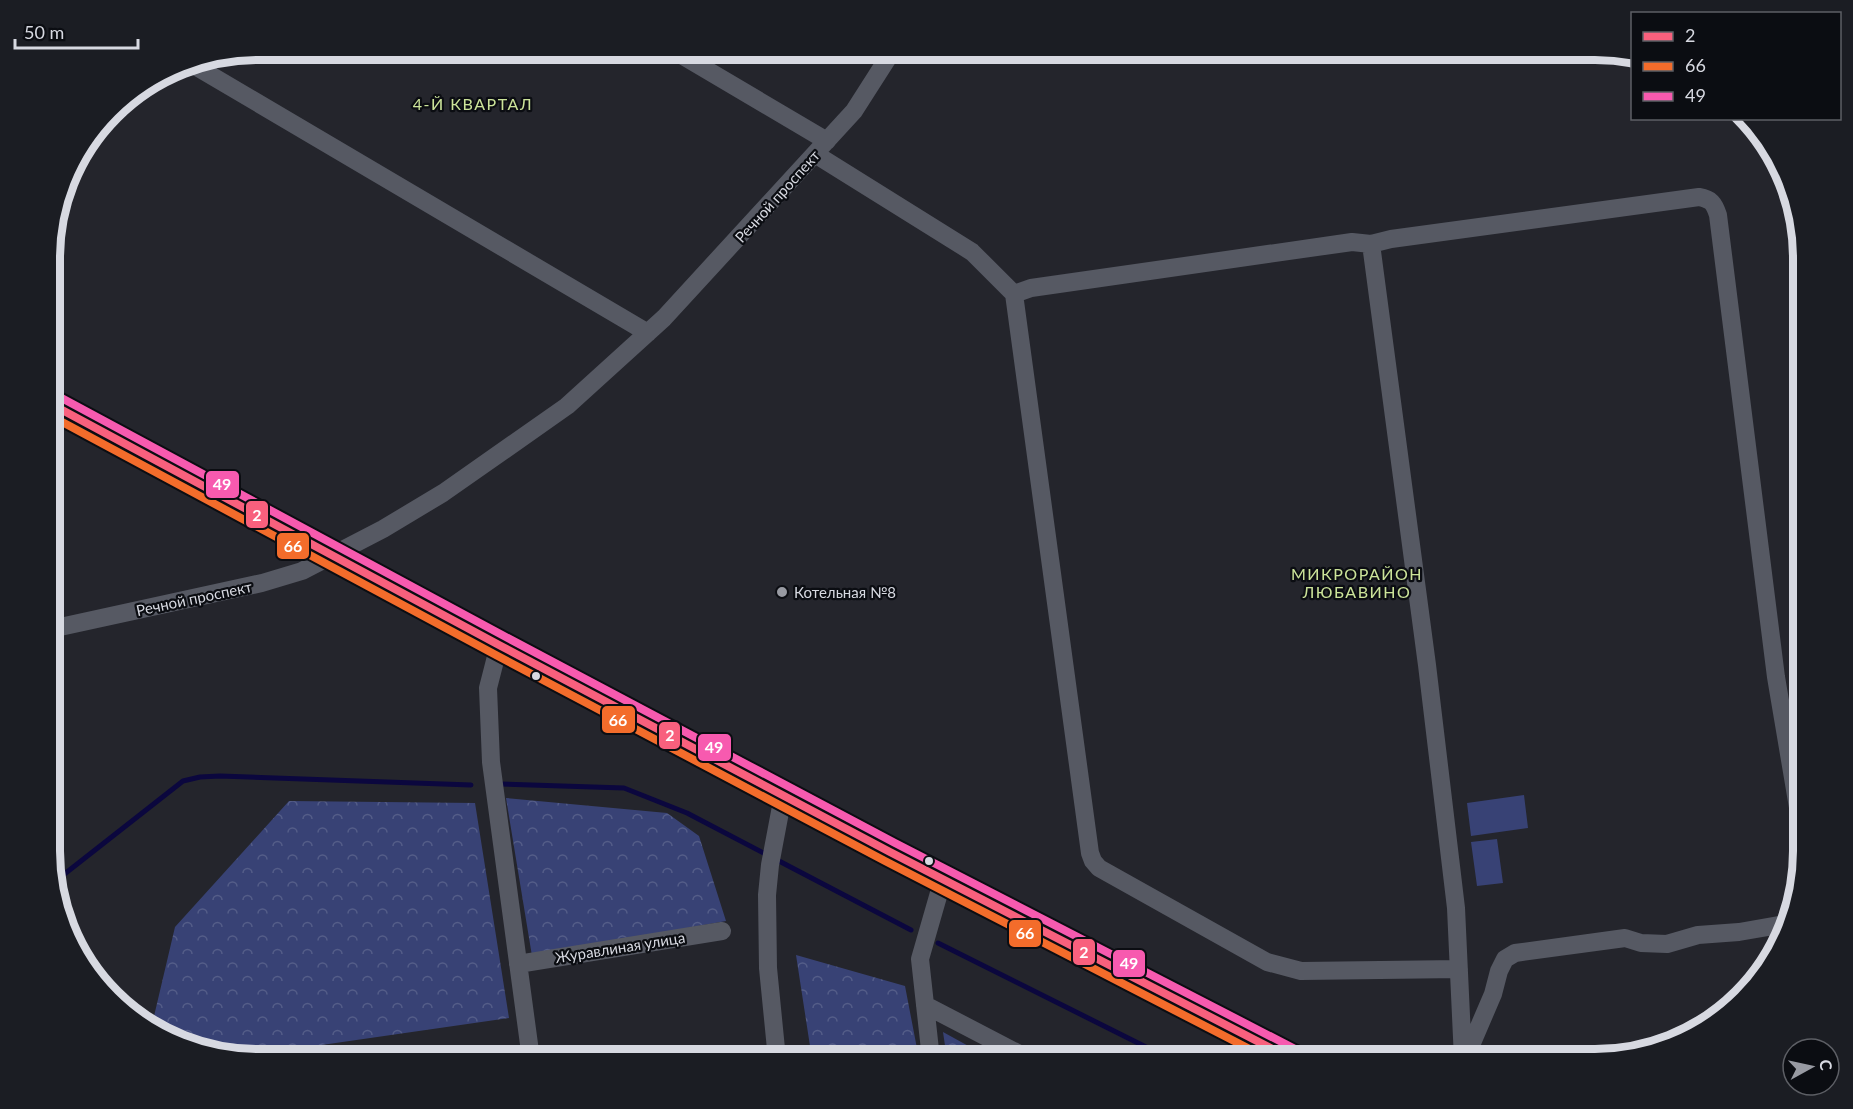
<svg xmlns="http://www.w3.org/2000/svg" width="1853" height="1109" font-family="Lato,sans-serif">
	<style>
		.forest { fill: url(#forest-crowns) }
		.park { fill: #384275 }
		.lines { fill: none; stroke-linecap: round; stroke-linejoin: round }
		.stream { stroke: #0b073e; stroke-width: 5 }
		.minor { stroke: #565963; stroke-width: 18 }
		.bus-1-casing { stroke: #0b0d12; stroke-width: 12 }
		.bus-2-casing { stroke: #0b0d12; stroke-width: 12 }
		.bus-3-casing { stroke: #0b0d12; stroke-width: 12 }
		.bus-1 { stroke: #f8607d; stroke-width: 8 }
		.bus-2 { stroke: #f36c2b; stroke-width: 8 }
		.bus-3 { stroke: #f75aaf; stroke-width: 8 }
		.poi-dot { fill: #989aa2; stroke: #0b0d12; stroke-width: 2 }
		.bus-dot { fill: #d7d9e1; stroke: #0b0d12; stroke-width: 2 }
		.labels { text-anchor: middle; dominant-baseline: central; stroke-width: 4.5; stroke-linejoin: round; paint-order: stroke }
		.street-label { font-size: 15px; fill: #d7d9e1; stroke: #0b0d12 }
		.poi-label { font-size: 15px; fill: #d7d9e1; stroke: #0b0d12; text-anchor: start }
		.neighbourhood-label { font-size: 16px; letter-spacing: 1.5px; fill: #cce49a; stroke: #0b0d12 }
		.rim { fill: none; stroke: #d7d9e1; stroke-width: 8 }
		.line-badge { stroke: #0b0d12; stroke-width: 2 }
		.badge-label { font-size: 16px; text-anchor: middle; font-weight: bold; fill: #fff }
	</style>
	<defs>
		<pattern id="forest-crowns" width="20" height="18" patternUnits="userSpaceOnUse" patternTransform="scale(1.5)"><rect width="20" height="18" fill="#384275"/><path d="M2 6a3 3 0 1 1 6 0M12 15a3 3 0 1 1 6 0" fill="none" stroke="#545d88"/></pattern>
	</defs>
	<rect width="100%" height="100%" fill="#24252c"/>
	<path class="forest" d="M 506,798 L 667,813 L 699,836 L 726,921 L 532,956 Z
		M 289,801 L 475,803 L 509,1018 L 245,1056 L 153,1031 L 151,1029 L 175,927 Z
		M 796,955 L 905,986 L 919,1059 L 812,1059 Z
		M 943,1032 L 992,1059 L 947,1059 Z"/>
	<path class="park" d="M 1524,795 L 1528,828 L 1471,836 L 1467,803 Z
		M 1497,839 L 1503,883 L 1477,886 L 1471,842 Z"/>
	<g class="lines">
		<path class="stream" d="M 500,784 L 624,788 L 687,813 L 911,930
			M 53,883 L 183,781 L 200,777 L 220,776 L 471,785
			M 938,943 L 1170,1059"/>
		<path class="minor" d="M 673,50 L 827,141
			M 190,63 L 648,333
			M 815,154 L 972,252 L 1014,294
			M 1371,244 L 1427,665 L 1456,908 L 1463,1059
			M 51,404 L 499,645 L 890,852 L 1292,1059
			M 51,629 L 262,583 L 302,571 L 383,529 L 443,493 L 567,406 L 664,318 L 854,111 L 893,50
			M 499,645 L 488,688 L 491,762 L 531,1059
			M 518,964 L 722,931
			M 1459,969 L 1301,971 L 1267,962 L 1099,868 L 1093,861 L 1090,853 L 1014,294 L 1031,288 L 1352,242 L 1371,244 L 1391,239 L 1699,197 C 1711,199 1714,203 1718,215 L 1776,677 L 1803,837
			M 925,1005 L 1029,1059
			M 1466,1057 L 1493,994 L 1499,971 L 1505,959 L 1515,953 L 1625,938 L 1641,943 L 1667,944 L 1698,935 L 1739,932 L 1785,924
			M 777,1059 L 768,968 L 767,895 L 770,865 L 783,796
			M 931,1059 L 920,959 L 943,879"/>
		<defs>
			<path id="bus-1" d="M 51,404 L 499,645 L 890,852 L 1292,1059"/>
			<path id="bus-2" d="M 51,416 L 494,654 L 885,861 L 1269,1059"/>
			<path id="bus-3" d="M 56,395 L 504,636 L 895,843 L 1297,1050"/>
		</defs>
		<use href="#bus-1" class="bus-1-casing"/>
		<use href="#bus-2" class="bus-2-casing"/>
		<use href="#bus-3" class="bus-3-casing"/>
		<use href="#bus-1" class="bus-1"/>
		<use href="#bus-2" class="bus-2"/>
		<use href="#bus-3" class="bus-3"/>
	</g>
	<circle class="poi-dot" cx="782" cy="592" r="6"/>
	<g class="bus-dot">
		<circle cx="536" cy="676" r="5"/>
		<circle cx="929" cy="861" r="5"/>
	</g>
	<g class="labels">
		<g class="street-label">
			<text transform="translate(777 196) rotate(-48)">Речной проспект</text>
			<text transform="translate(194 598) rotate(-12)">Речной проспект</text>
			<text transform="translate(620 947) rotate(-9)">Журавлиная улица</text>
		</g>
		<g class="poi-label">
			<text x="794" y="592">Котельная №8</text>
		</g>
		<g class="neighbourhood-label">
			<text x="473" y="103">4-Й КВАРТАЛ</text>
			<text x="1357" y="573">МИКРОРАЙОН<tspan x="1357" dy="18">ЛЮБАВИНО</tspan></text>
		</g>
	</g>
	<path d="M0 0H1853V1109H0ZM258 60H1595A198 198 0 0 1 1793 258V851A198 198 0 0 1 1595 1049H258A198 198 0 0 1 60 851V258A198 198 0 0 1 258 60Z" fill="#1b1d23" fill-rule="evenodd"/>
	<path class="rim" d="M258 60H1595A198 198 0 0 1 1793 258V851A198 198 0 0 1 1595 1049H258A198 198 0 0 1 60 851V258A198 198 0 0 1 258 60Z"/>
	<g class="line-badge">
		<rect x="205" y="470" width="35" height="29" rx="6" fill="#f75aaf"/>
		<rect x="245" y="500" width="24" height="29" rx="6" fill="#f8607d"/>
		<rect x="276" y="532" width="34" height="28" rx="6" fill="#f36c2b"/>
		<rect x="601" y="705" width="35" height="29" rx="6" fill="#f36c2b"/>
		<rect x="658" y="721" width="23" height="29" rx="6" fill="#f8607d"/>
		<rect x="697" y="733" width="35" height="29" rx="6" fill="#f75aaf"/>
		<rect x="1008" y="919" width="34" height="29" rx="6" fill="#f36c2b"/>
		<rect x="1072" y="938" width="24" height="28" rx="6" fill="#f8607d"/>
		<rect x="1112" y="949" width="34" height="29" rx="6" fill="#f75aaf"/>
	</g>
	<g class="badge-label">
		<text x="222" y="490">49</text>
		<text x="257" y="521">2</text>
		<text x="293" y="552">66</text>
		<text x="618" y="726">66</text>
		<text x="670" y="741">2</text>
		<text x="714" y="753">49</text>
		<text x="1025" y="939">66</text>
		<text x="1084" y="958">2</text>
		<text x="1129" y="969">49</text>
	</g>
	<rect x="1631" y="12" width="210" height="108" fill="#0b0d12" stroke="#5d5f65" stroke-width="1.5"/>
	<rect x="1643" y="32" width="30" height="9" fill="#f8607d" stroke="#5d5f65" stroke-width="1.5"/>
	<text x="1685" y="42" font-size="18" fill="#d7d9e1">2</text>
	<rect x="1643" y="62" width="30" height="9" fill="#f36c2b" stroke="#5d5f65" stroke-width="1.5"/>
	<text x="1685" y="72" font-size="18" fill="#d7d9e1">66</text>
	<rect x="1643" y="92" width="30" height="9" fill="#f75aaf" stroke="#5d5f65" stroke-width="1.5"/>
	<text x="1685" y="102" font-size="18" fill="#d7d9e1">49</text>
	<g transform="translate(1811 1067) rotate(82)"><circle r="28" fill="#0b0d12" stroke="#5d5f65" stroke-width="1.5"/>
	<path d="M0-4.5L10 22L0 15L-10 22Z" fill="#989aa2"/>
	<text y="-9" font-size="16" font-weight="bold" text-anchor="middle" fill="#d7d9e1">С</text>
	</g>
	<path d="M15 39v9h123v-9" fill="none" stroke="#d7d9e1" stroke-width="3"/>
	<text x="24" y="39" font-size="18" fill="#d7d9e1" stroke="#0b0d12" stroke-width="4.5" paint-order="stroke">50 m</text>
</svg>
